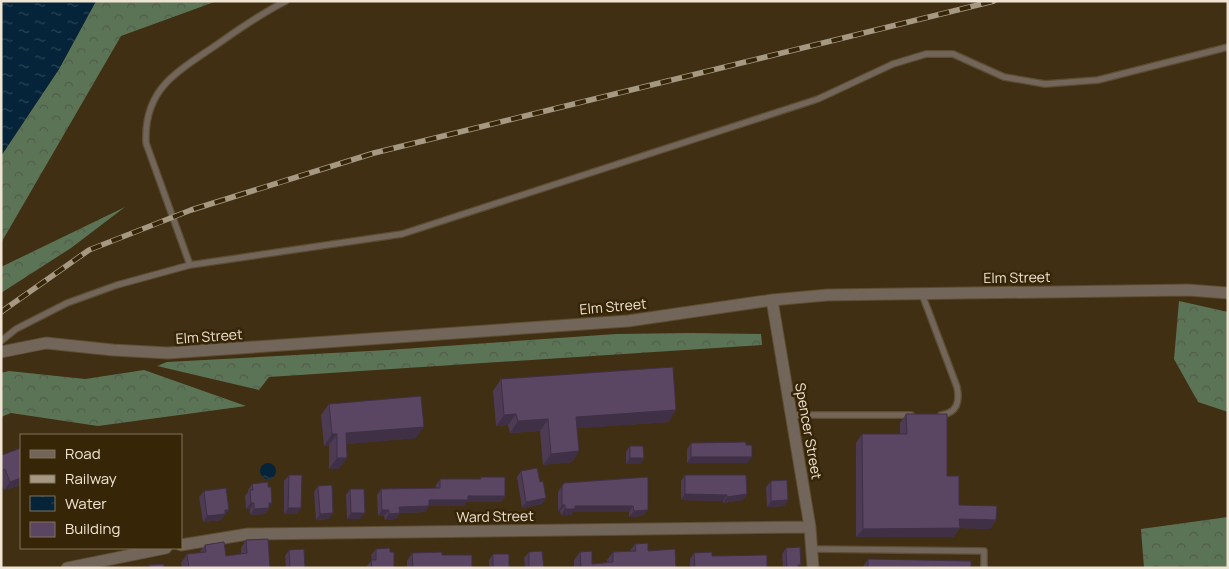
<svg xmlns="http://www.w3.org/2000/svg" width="1229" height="569" font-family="Manrope,sans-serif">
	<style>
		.forest { fill: url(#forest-crowns) }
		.water { fill: url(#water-ripples) }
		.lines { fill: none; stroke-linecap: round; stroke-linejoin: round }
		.service-casing { stroke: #5c4c31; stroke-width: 8 }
		.minor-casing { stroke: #5c4c31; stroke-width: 13 }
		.service { stroke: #726559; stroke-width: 5.5 }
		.minor { stroke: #726559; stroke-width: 11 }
		.rail-casing { stroke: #a69983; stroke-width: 5.5 }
		.rail { stroke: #362507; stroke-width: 4; stroke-dasharray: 11; stroke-linecap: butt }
		.wall { fill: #4d3b54 }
		.shaded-wall { fill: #3f3045 }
		.building { fill: #5a4562; stroke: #3f3045 }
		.labels { text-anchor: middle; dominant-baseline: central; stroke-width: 5; stroke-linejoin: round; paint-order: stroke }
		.street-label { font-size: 14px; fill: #f0e5d4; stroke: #362507 }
	</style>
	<defs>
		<pattern id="forest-crowns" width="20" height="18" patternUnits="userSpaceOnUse" patternTransform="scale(1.25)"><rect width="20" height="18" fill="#5c7456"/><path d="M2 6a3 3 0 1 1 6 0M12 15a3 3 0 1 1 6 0" fill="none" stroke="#525c4b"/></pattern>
		<pattern id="water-ripples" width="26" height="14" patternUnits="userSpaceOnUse" patternTransform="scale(1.25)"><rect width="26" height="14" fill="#052439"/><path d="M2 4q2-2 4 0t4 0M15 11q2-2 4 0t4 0" fill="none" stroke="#2a4455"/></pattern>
	</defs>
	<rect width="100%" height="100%" fill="#402f12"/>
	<path class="forest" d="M 96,1 L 217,1 L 121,36 L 1,243 L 1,156 L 59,69 Z
		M 125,207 L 71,248 L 1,293 L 1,267 Z
		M 1179,301 L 1228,312 L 1228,412 L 1198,402 L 1174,359 Z
		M 691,333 L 761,334 L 762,345 L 269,377 L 259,390 L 157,366 L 167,362 L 388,350 L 616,334 Z
		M 144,370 L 246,406 L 98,426 L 11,413 L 1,417 L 1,373 L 9,371 L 85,379 Z
		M 1228,517 L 1228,568 L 1144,568 L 1141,529 Z"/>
	<path class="water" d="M 1,1 L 96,1 L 59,69 L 1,156 Z
		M260 471a8 8 0 1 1 16 0a8 8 0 1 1-16 0Z"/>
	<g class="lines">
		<defs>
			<path id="service" d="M 190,265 L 146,143 C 145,121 151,99 166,83 C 178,70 194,60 209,50 C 234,33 258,15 286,1
				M 922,294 L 957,387 C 960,402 957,413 941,415
				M 1,341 L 16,329 L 67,303 L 117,285 L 190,265 L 402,234 L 818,99 L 893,64 L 926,54 L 953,54 L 1004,77 L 1045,84 L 1098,80 L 1228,47
				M 791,415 L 911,415
				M 812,549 L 984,551 L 984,568"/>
			<path id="minor" d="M 772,300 L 810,527 L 813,568
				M 1,352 L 46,343 L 113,350 L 168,353 L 628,321 L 772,300 L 827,295 L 1188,290 L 1228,293
				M 181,545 L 248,534 L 810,527
				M 67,568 L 166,548"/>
		</defs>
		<use href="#service" class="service-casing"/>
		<use href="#minor" class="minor-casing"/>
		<use href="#service" class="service"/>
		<use href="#minor" class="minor"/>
		<defs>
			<path id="rail" d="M 1,312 L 89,250 L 191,210 L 374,153 L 994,1"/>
		</defs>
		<use href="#rail" class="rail-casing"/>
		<use href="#rail" class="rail"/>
	</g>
	<path class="wall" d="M 501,379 L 669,422 L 577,428 L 579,451 L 572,462 L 543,465 L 540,431 L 510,433 L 508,425 L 496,426 L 493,391 Z
		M 329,404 L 416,438 L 347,444 L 339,469 L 329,469 L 329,445 L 324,446 L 321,415 Z
		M 906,414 L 947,476 L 959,505 L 996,520 L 990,529 L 960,528 L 953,537 L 856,537 L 856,443 L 862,434 L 900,434 L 900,423 Z
		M 691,443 L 746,445 L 748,463 L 687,463 L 687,449 Z
		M 630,446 L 644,458 L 640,464 L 626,464 L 626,452 Z
		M 21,448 L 21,485 L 4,490 L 1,482 L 1,452 L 2,455 Z
		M 521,471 L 540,482 L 546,498 L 542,504 L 522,508 L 517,477 Z
		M 289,475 L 297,514 L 284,514 L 284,481 Z
		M 685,475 L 747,494 L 743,500 L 723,503 L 723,501 L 681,500 L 681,481 Z
		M 481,477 L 505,496 L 501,502 L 466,502 L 464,506 L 429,506 L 425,512 L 400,513 L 396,519 L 385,520 L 384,516 L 378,516 L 377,495 L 381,489 L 436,488 L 436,485 L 440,479 L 479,479 Z
		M 648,477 L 643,516 L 629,517 L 629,512 L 573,512 L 571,515 L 561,515 L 560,511 L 558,511 L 558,492 L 564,483 Z
		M 771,481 L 788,500 L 784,506 L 767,507 L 766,487 Z
		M 252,484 L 268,487 L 272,503 L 265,514 L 250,515 L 250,509 L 246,509 L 245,496 L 248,492 L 248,490 Z
		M 318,486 L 329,519 L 316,520 L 314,492 Z
		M 350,489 L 360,519 L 347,519 L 346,495 Z
		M 204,491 L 224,516 L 221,520 L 203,522 L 199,497 Z
		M 246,540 L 270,568 L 182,568 L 181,563 L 187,554 L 199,553 L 205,545 L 226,556 L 241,554 L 241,548 Z
		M 635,544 L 676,568 L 574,568 L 574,560 L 580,552 L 592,564 L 607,563 L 607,560 L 613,552 L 630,551 Z
		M 786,548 L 799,568 L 783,568 L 782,554 Z
		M 376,549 L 390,552 L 394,568 L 367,568 L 367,566 L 372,560 L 371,555 Z
		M 289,550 L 305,568 L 286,568 L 285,556 Z
		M 529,552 L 544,568 L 525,568 L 524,558 Z
		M 412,553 L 442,555 L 472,568 L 407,568 L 407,561 Z
		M 694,553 L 712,556 L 767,568 L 690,568 L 690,559 Z
		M 493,554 L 509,568 L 489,568 L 489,560 Z
		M 868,559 L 971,568 L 862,568 Z"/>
	<path class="shaded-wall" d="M 676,410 L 669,422 L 568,429 L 576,417 Z
		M 516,414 L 508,425 L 496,426 L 504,415 Z
		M 548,419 L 540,431 L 510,433 L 518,421 Z
		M 424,427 L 416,438 L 338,445 L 346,433 Z
		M 332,434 L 337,434 L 329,445 L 324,446 Z
		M 579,451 L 572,462 L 543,465 L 551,454 Z
		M 691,457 L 752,457 L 748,463 L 687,463 Z
		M 337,458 L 347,458 L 339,469 L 329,469 Z
		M 630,458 L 644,458 L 640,464 L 626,464 Z
		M 21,478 L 21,485 L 4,490 L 10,482 Z
		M 685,494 L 727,495 L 723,501 L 681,500 Z
		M 747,494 L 743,500 L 723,503 L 727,497 Z
		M 468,496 L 505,496 L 501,502 L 466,502 L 464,506 L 424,506 L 429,500 Z
		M 546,498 L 542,504 L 522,508 L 526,502 Z
		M 788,500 L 784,506 L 767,507 L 771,501 Z
		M 251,503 L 254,503 L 250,509 L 246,509 Z
		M 269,503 L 272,503 L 265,514 L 250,515 L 254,509 Z
		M 562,505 L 565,505 L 560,511 L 558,511 Z
		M 429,506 L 425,512 L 395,513 L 399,507 Z
		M 575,506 L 633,506 L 629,512 L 573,512 L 571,515 L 561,515 L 565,509 Z
		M 288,508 L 301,508 L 297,514 L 284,514 Z
		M 225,510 L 229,510 L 221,520 L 203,522 L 207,516 Z
		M 382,510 L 389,510 L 384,516 L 378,516 Z
		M 648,510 L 643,516 L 629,517 L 634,511 Z
		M 333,513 L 329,519 L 316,520 L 320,514 Z
		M 351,513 L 365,513 L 360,519 L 347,519 Z
		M 400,513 L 396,519 L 385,520 L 389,514 Z
		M 959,519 L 996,520 L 990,529 L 953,528 Z
		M 960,528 L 953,537 L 856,537 L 863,529 Z"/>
	<path class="building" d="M 673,367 L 676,410 L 576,417 L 579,451 L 551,454 L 548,419 L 518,421 L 516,414 L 504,415 L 501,379 Z
		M 421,396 L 424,427 L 346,433 L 347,458 L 337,458 L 337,434 L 332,434 L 329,404 Z
		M 906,414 L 947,414 L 947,476 L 959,476 L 959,505 L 997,506 L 996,520 L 959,519 L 960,528 L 863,529 L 862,434 L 907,434 Z
		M 746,442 L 746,445 L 752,445 L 752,457 L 691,457 L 691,443 Z
		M 630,446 L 643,446 L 644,458 L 630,458 Z
		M 21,448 L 21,478 L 10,482 L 5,469 L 1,471 L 1,452 L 2,455 Z
		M 537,468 L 540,482 L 543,481 L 546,498 L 526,502 L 521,471 Z
		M 289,475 L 302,475 L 301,508 L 288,508 Z
		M 685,475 L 746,475 L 747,494 L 727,497 L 727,495 L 685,494 Z
		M 481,477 L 505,477 L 505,496 L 468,496 L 468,500 L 429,500 L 429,506 L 399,507 L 400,513 L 389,514 L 389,510 L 382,510 L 381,489 L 440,488 L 440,479 L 481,479 Z
		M 648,477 L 648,510 L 634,511 L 633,506 L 575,506 L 575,509 L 565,509 L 565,505 L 562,505 L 562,486 L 564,483 Z
		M 787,480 L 788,500 L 771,501 L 771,481 Z
		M 268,482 L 268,487 L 271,487 L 272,503 L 269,503 L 269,508 L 254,509 L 254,503 L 251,503 L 250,490 L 253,490 L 252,484 Z
		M 332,485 L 333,513 L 320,514 L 318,486 Z
		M 226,488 L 229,510 L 225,510 L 225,514 L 207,516 L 204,491 Z
		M 350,489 L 364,489 L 365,513 L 351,513 Z
		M 268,539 L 270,568 L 189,568 L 187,554 L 206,552 L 205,545 L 224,542 L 226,556 L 247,553 L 246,540 Z
		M 648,543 L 648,551 L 675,549 L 676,568 L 581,568 L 580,552 L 592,551 L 592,564 L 613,562 L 613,552 L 636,551 L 635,544 Z
		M 800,547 L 801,565 L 798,565 L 798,568 L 787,568 L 786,548 Z
		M 390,548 L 390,552 L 394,552 L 394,568 L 372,568 L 371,560 L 376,560 L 376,549 Z
		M 304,549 L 305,568 L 290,568 L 289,550 Z
		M 542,551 L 544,568 L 529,568 L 529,552 Z
		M 442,552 L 442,555 L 472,555 L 472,568 L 413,568 L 412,553 Z
		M 712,552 L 712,556 L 767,555 L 767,568 L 695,568 L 694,553 Z
		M 493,554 L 509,554 L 509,568 L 493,568 Z
		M 868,559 L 971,561 L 971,568 L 868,568 Z
		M 164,564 L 164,568 L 149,568 L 149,565 Z"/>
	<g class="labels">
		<g class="street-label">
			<text transform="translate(1017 277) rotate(-1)">Elm Street</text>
			<text transform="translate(613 306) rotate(-5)">Elm Street</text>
			<text transform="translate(209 336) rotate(-4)">Elm Street</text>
			<text transform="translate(809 431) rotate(80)">Spencer Street</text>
			<text transform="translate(495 516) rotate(-1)">Ward Street</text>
		</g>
	</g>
	<rect width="1229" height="569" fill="none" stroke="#f0e5d4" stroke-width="5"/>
	<rect x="20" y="434" width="162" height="115" fill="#362507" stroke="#807259"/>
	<rect x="30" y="450" width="25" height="8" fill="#726559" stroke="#807259"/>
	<text x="65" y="459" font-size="15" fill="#f0e5d4">Road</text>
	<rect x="30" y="475" width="25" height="8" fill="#a69983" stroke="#807259"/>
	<text x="65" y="484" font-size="15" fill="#f0e5d4">Railway</text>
	<rect x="30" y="496" width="25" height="15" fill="url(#water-ripples)" stroke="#807259"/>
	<text x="65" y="509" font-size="15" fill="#f0e5d4">Water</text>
	<rect x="30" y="522" width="25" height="15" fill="#5a4562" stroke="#807259"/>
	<text x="65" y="534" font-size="15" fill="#f0e5d4">Building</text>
</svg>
